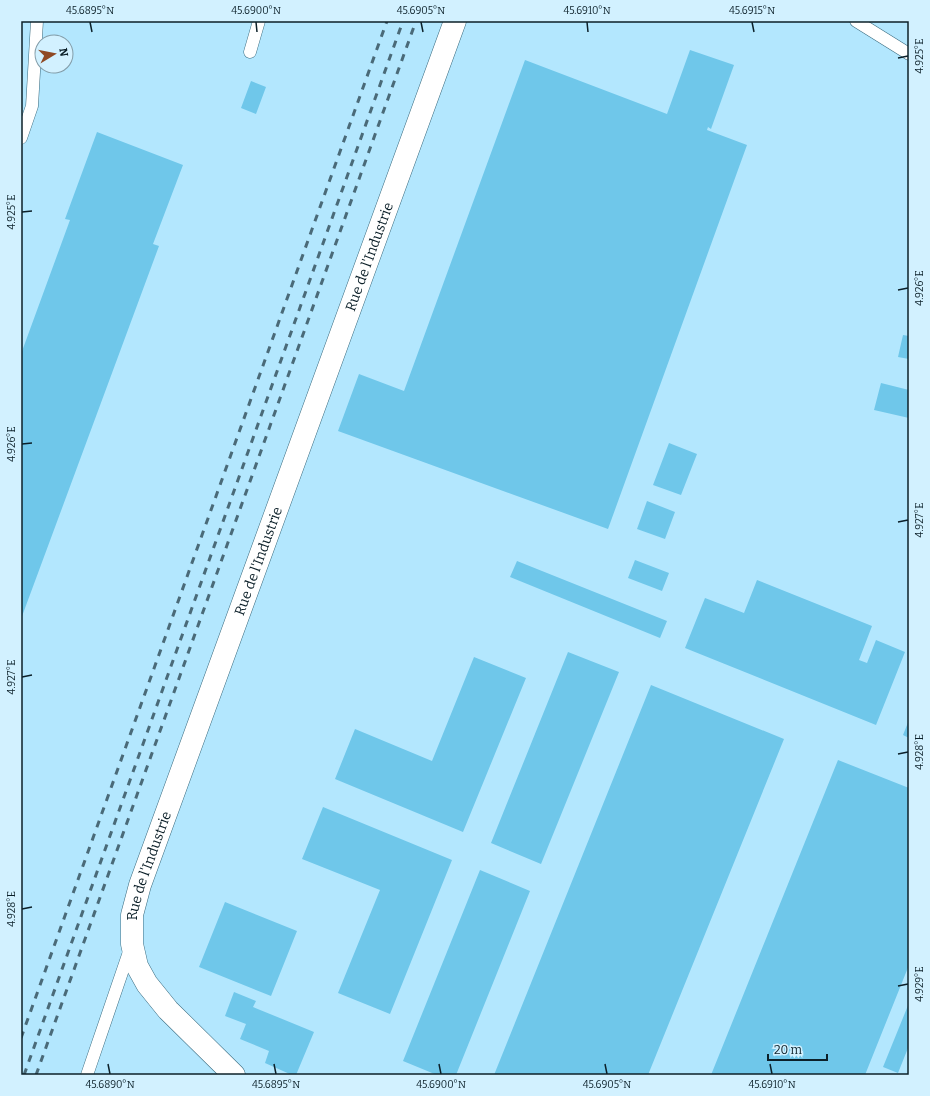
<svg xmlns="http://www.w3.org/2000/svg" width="930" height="1096" font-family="Bitter,serif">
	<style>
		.building { fill: #6fc7ea }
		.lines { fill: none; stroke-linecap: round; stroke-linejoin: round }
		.lane-casing { stroke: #3a6b7f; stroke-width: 13 }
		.street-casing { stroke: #3a6b7f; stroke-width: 23 }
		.lane { stroke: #fff; stroke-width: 12 }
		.street { stroke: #fff; stroke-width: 22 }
		.rail { stroke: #4a6a78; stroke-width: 3; stroke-dasharray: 7 7; stroke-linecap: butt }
		.ticks { fill: none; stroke: #0c2029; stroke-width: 1.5 }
		.labels { text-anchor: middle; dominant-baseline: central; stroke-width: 3; stroke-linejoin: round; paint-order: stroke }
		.street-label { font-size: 14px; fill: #0c2029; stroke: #d2f1ff }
		.neatline { fill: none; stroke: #0c2029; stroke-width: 1.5 }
		.ticks-label { font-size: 10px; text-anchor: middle; fill: #0c2029 }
	</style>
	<rect width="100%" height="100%" fill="#b3e7fe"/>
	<path class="building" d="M 690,50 L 734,65 L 711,129 L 708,127 L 707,130 L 747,145 L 608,529 L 338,431 L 359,374 L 404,391 L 525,60 L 667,114 Z
		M 251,81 L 266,87 L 256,114 L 241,108 Z
		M 97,132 L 183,165 L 153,244 L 159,246 L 21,619 L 21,354 L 70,220 L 65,219 Z
		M 903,335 L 909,336 L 909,359 L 898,357 Z
		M 881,383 L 909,390 L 909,418 L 874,410 Z
		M 669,443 L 697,454 L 681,495 L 653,485 Z
		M 647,501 L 675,512 L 665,539 L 637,529 Z
		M 635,560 L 669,573 L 662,591 L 628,578 Z
		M 517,561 L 667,621 L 660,638 L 510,577 Z
		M 757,580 L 872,626 L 859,660 L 867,663 L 876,640 L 905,652 L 876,725 L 685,648 L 705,598 L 744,613 Z
		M 568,652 L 619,672 L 541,864 L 491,843 Z
		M 474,657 L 526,678 L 463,832 L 335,779 L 355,729 L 432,761 Z
		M 651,685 L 784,739 L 648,1075 L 494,1075 Z
		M 909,720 L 909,738 L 903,735 Z
		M 838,760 L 909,788 L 909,965 L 865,1075 L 711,1075 Z
		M 323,807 L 452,860 L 390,1014 L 338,993 L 380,890 L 302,859 Z
		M 480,870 L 530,891 L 456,1075 L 437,1075 L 403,1061 Z
		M 225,902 L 297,931 L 271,996 L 199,967 Z
		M 234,992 L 256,1001 L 253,1007 L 314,1032 L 296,1075 L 292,1075 L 265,1063 L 269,1051 L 240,1039 L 246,1024 L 225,1016 Z
		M 909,1003 L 909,1048 L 908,1048 L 898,1073 L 883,1067 Z"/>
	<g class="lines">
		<defs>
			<path id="lane" d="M 856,21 L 909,54
				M 250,52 L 259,21
				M 21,138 L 32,106 L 37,21
				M 87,1075 L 130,949"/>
			<g id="street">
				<path id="s1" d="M 234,1075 L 168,1010 L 147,984 L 137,966 L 132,944 L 132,915 L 140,885 L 455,21"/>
			</g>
		</defs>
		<use href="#lane" class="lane-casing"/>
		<use href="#street" class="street-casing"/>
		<use href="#lane" class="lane"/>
		<use href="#street" class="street"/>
		<path class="rail" d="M 21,1038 L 387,21
			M 24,1075 L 403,21
			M 36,1075 L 416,21"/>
	</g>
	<path class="ticks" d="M 90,22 L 92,32M 256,22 L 257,32M 421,22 L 423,32M 587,22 L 588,32M 752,22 L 754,32M 898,58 L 908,56M 22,212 L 32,211M 898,290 L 908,288M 22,444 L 32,443M 898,522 L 908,520M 22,677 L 32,675M 898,754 L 908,752M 22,909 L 32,907M 898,986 L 908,984M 108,1064 L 110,1074M 274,1064 L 276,1074M 439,1064 L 441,1074M 605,1064 L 607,1074M 770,1064 L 772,1074"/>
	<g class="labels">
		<g class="street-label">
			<text stroke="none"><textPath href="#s1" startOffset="898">Rue de l'Industrie</textPath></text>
			<text stroke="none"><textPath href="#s1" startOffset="574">Rue de l'Industrie</textPath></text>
			<text stroke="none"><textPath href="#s1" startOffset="250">Rue de l'Industrie</textPath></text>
		</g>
	</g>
	<rect width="930" height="1096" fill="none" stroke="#d2f1ff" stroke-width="44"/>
	<g transform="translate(54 54) rotate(80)"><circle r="19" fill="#d2f1ff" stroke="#839da9"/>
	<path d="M0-3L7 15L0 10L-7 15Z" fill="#8f4923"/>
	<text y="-6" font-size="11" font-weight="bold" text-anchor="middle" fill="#0c2029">N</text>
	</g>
	<path d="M768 1054v6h59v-6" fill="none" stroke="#0c2029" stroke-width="2"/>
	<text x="774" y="1054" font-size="12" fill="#0c2029" stroke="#d2f1ff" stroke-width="3" paint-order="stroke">20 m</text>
	<rect x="22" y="22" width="886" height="1052" class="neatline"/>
	<g class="ticks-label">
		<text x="90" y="14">45.6895°N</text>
		<text x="256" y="14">45.6900°N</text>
		<text x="421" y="14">45.6905°N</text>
		<text x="587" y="14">45.6910°N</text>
		<text x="752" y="14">45.6915°N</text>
		<text transform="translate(919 56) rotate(-90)" y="4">4.925°E</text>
		<text transform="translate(11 212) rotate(-90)" y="4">4.925°E</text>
		<text transform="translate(919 288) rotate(-90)" y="4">4.926°E</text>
		<text transform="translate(11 444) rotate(-90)" y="4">4.926°E</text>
		<text transform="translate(919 520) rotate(-90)" y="4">4.927°E</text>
		<text transform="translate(11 677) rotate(-90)" y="4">4.927°E</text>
		<text transform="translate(919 752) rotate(-90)" y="4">4.928°E</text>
		<text transform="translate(11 909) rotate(-90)" y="4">4.928°E</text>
		<text transform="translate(919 984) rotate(-90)" y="4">4.929°E</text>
		<text x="110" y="1088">45.6890°N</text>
		<text x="276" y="1088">45.6895°N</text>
		<text x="441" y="1088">45.6900°N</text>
		<text x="607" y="1088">45.6905°N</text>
		<text x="772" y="1088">45.6910°N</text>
	</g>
</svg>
